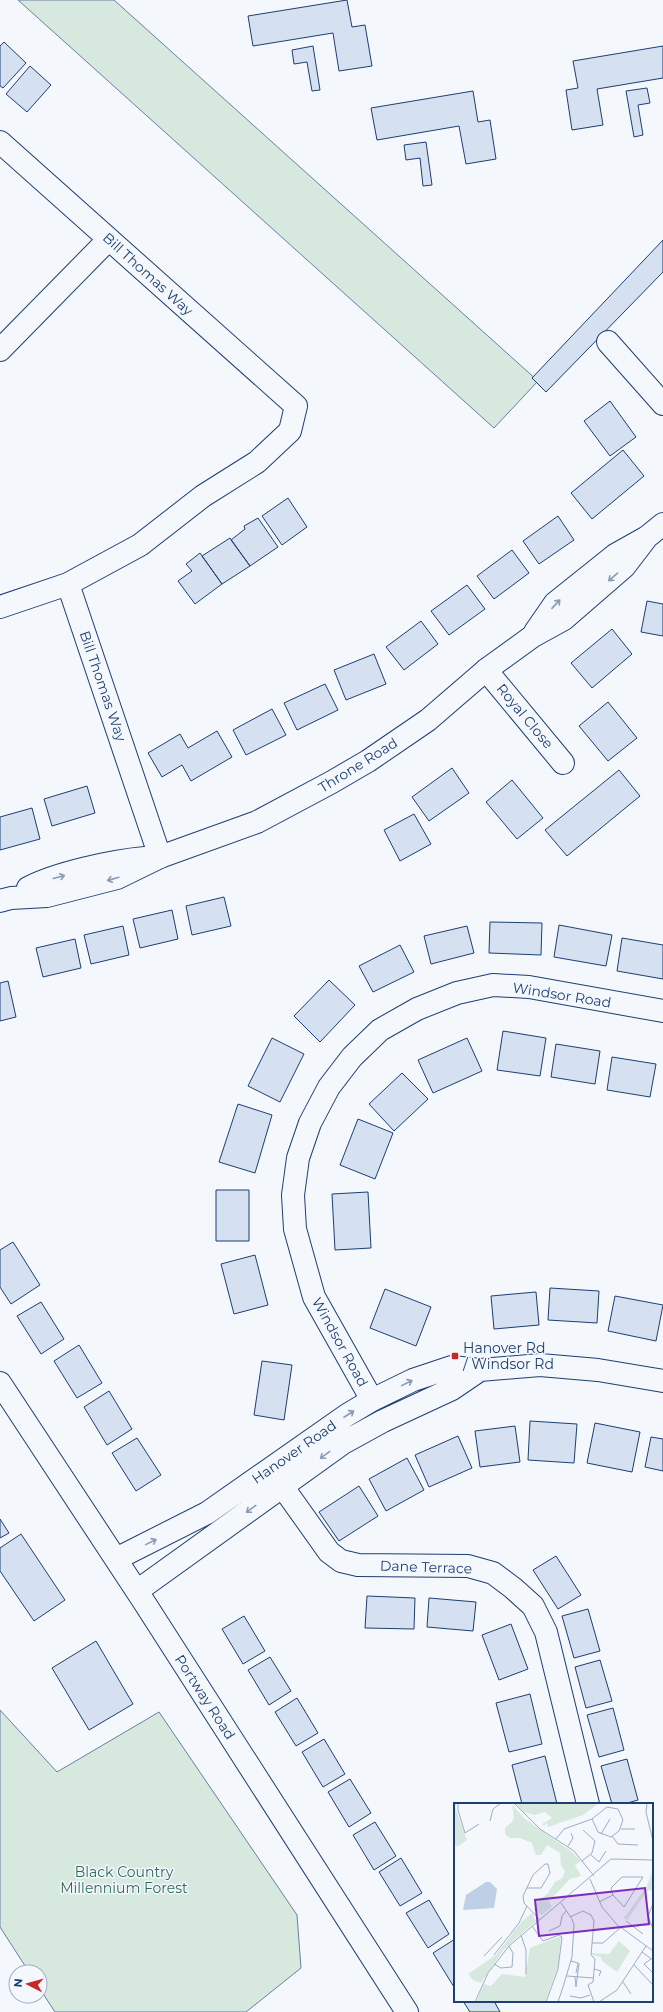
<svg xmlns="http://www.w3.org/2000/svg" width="663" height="2012" font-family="Montserrat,sans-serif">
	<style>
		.green { fill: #d7e8df; stroke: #687fa3 }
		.building { fill: #d5e0f0; stroke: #1d3f73 }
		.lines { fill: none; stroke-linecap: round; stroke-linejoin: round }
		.minor-casing { stroke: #1d3f73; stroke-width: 24 }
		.tertiary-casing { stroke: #1d3f73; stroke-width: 24 }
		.minor { stroke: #f4f7fb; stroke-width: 22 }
		.tertiary { stroke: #f4f7fb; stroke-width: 22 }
		.oneway { stroke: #889bb7 }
		.poi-dot { fill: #c62828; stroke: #f4f7fb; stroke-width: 1.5 }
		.labels { text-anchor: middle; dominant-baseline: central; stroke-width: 3; stroke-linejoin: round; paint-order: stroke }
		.street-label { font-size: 14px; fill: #1d3f73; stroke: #f4f7fb }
		.poi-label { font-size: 14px; fill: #1d3f73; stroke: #f4f7fb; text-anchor: start }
		.park-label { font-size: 14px; fill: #2c6c60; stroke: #f4f7fb }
		.inset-road { fill: none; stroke: #9eadc5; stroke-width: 1 }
		.view { fill: #7b2cbf; fill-opacity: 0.15; stroke: #7b2cbf; stroke-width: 2 }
		.inset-edge { fill: none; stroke: #1d3f73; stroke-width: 2 }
	</style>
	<rect width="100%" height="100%" fill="#f4f7fb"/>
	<path class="green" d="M 18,0 L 114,0 L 538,381 L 494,428 Z
		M 0,1710 L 57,1772 L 159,1712 L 297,1915 L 301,1968 L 246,2012 L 55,2012 L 40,1989 L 40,1972 L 29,1972 L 0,1927 Z"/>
	<path class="building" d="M 347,0 L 352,27 L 365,25 L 372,66 L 339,71 L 333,33 L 253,46 L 248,16 Z
		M 4,42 L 26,63 L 3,88 L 0,86 L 0,46 Z
		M 313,46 L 320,90 L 312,91 L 307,62 L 294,64 L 292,50 Z
		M 663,46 L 663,78 L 597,89 L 603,125 L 572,130 L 566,90 L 578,88 L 573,61 Z
		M 30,66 L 51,85 L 27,112 L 6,94 Z
		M 647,88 L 650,103 L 638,105 L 643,135 L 634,137 L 626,91 Z
		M 473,91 L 478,122 L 490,120 L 496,159 L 466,164 L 459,126 L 377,140 L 371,108 Z
		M 426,142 L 432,185 L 423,186 L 420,158 L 406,160 L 404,145 Z
		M 663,240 L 663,272 L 546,392 L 532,378 Z
		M 610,401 L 636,437 L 610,456 L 584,421 Z
		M 623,450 L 644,476 L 592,519 L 571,493 Z
		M 288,498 L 307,527 L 282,545 L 262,516 Z
		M 558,516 L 574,540 L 539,564 L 523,541 Z
		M 258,518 L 278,547 L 250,566 L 231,540 L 245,529 L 244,526 Z
		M 230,538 L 250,566 L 222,584 L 202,556 Z
		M 512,550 L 529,573 L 494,599 L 477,576 Z
		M 200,553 L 222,584 L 195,604 L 178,581 L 192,571 L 186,564 Z
		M 467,585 L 485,609 L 449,635 L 431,611 Z
		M 647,601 L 663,604 L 663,636 L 641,632 Z
		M 421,621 L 438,644 L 404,670 L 386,647 Z
		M 612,629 L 632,654 L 592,688 L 571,663 Z
		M 374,654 L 386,684 L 346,700 L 334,670 Z
		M 325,684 L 338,710 L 297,730 L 284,703 Z
		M 608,702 L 637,738 L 608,761 L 579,726 Z
		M 272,709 L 286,735 L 246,755 L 233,730 Z
		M 217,731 L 232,757 L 191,781 L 182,765 L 162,777 L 148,753 L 180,734 L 188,748 Z
		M 452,768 L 469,793 L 429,821 L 412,797 Z
		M 619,770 L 640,796 L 567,856 L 545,830 Z
		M 512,780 L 543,818 L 517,839 L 486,802 Z
		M 87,786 L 95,813 L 52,826 L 44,799 Z
		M 32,808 L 40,839 L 0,850 L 0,817 Z
		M 414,814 L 431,844 L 400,861 L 384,830 Z
		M 224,897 L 231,926 L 192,935 L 186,906 Z
		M 172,910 L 178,939 L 140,948 L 133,919 Z
		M 490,922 L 542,923 L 541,955 L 489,953 Z
		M 559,925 L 612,935 L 606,966 L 554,957 Z
		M 123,926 L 129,955 L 91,964 L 84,935 Z
		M 467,926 L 474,953 L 431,964 L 424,936 Z
		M 622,938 L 663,945 L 663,979 L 617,971 Z
		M 75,939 L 81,968 L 43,977 L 36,948 Z
		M 400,945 L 414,972 L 373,992 L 359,966 Z
		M 329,980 L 355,1005 L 320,1042 L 294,1016 Z
		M 8,981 L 16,1017 L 0,1021 L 0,983 Z
		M 503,1031 L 546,1038 L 540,1076 L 497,1070 Z
		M 272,1038 L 304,1054 L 280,1102 L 248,1086 Z
		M 467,1038 L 482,1071 L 433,1093 L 418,1060 Z
		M 556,1044 L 600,1051 L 595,1084 L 551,1077 Z
		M 612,1057 L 656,1064 L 650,1097 L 607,1090 Z
		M 402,1073 L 428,1099 L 394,1131 L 369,1104 Z
		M 238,1104 L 272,1115 L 255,1173 L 219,1162 Z
		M 358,1119 L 393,1133 L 375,1179 L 340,1165 Z
		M 216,1190 L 249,1190 L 249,1241 L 216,1241 Z
		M 368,1192 L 371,1248 L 335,1250 L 332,1194 Z
		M 13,1242 L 40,1285 L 11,1304 L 0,1287 L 0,1250 Z
		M 255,1255 L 268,1305 L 234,1314 L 221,1264 Z
		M 550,1288 L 599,1291 L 597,1323 L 548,1320 Z
		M 385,1289 L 431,1307 L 416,1346 L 370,1328 Z
		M 536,1292 L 539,1325 L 494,1329 L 491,1296 Z
		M 615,1296 L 663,1305 L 656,1341 L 608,1331 Z
		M 41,1302 L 64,1339 L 41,1354 L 17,1316 Z
		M 79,1345 L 102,1383 L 77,1398 L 54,1361 Z
		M 262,1361 L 292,1365 L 284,1420 L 254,1415 Z
		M 109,1391 L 132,1429 L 107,1445 L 84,1407 Z
		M 530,1421 L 577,1424 L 574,1463 L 528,1460 Z
		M 595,1423 L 640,1432 L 632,1472 L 587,1463 Z
		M 515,1426 L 520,1462 L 480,1467 L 475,1431 Z
		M 458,1436 L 472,1468 L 429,1487 L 415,1455 Z
		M 651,1437 L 663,1439 L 663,1471 L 645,1467 Z
		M 137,1438 L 161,1475 L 136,1491 L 112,1453 Z
		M 407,1458 L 424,1490 L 386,1511 L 369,1479 Z
		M 359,1486 L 378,1516 L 339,1541 L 319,1512 Z
		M 0,1519 L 9,1533 L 0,1538 Z
		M 21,1534 L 65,1600 L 34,1621 L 0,1571 L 0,1548 Z
		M 556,1556 L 581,1595 L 558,1609 L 533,1570 Z
		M 367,1596 L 415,1598 L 414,1629 L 365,1628 Z
		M 429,1598 L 476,1602 L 473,1631 L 427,1627 Z
		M 588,1609 L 600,1651 L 574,1658 L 562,1616 Z
		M 244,1616 L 265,1651 L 243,1664 L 222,1629 Z
		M 511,1624 L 528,1669 L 499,1680 L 482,1635 Z
		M 96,1641 L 133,1704 L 89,1730 L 52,1668 Z
		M 270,1657 L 291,1691 L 269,1705 L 248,1670 Z
		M 600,1660 L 612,1701 L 586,1708 L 575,1667 Z
		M 530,1694 L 542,1744 L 509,1752 L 496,1703 Z
		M 297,1698 L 318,1733 L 296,1746 L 275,1712 Z
		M 613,1708 L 624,1750 L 599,1757 L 587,1715 Z
		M 324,1739 L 345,1774 L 323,1787 L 302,1752 Z
		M 545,1756 L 557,1804 L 522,1804 L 512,1765 Z
		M 627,1759 L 638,1800 L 624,1804 L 612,1804 L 601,1766 Z
		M 350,1779 L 371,1813 L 349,1827 L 328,1792 Z
		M 375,1822 L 396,1856 L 374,1870 L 353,1835 Z
		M 401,1858 L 422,1893 L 400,1906 L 379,1872 Z
		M 429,1900 L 449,1934 L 428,1948 L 406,1913 Z
		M 455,1939 L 455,1986 L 454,1987 L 433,1953 Z
		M 463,2001 L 494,2001 L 500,2012 L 470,2012 Z"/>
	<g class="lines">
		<defs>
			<path id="minor" d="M 0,142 L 296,406 L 290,431 L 257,462 L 203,496 L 140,545 L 68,584
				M 608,342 L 663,404
				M 0,350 L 109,239
				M 0,607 L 68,584 L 160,857
				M 486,670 L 563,763
				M 372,1400 L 314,1297 L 295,1229 L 293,1195 L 298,1158 L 310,1123 L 329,1087 L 352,1057 L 380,1030 L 417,1009 L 457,993 L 493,985 L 529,987 L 663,1011
				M 282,1486 L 329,1552 L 341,1561 L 358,1565 L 468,1566 L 493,1573 L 513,1588 L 533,1606 L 546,1632 L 588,1804"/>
			<path id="tertiary" d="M 535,632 L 555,603 L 615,555 L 647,537 L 663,524
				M 28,888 C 57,873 112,861 145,858
				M 0,901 L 11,898 L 47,896 L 117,878 L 160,857 L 257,822 L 332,782 L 368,761 L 428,720 L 486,670 L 533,636 L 564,619 L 624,567 L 647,537
				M 0,1383 L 144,1602 L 407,2012
				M 116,1559 L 207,1513 L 347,1415 L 372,1400 L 413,1380 L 452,1367 L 480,1370 L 540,1365 L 598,1370 L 663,1381
				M 137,1591 L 343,1443 L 383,1421 L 452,1389 L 480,1370"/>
		</defs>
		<use href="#minor" class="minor-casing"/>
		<use href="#tertiary" class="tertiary-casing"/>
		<use href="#minor" class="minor"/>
		<use href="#tertiary" class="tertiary"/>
	</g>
	<defs><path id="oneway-shaft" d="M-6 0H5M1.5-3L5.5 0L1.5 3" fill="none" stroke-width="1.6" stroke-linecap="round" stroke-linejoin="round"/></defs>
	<g class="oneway">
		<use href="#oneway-shaft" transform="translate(613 577) rotate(139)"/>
		<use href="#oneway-shaft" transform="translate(556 604) rotate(-47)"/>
		<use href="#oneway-shaft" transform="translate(59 877) rotate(-15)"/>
		<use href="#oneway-shaft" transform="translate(113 879) rotate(164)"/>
		<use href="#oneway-shaft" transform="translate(407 1383) rotate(-26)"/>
		<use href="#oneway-shaft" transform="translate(349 1414) rotate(-33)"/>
		<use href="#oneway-shaft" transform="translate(325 1455) rotate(144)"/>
		<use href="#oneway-shaft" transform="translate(251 1509) rotate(144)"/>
		<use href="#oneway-shaft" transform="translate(151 1542) rotate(-26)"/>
	</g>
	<rect class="poi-dot" x="451" y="1352" width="8" height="8" rx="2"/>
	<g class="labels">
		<g class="street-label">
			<text transform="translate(148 274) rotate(42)">Bill Thomas Way</text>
			<text transform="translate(103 686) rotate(71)">Bill Thomas Way</text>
			<text transform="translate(525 716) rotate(50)">Royal Close</text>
			<text transform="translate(358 765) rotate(-32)">Throne Road</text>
			<text transform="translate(562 995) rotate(9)">Windsor Road</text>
			<text transform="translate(340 1342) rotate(61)">Windsor Road</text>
			<text transform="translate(294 1452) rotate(-35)">Hanover Road</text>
			<text transform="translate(426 1567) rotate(2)">Dane Terrace</text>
			<text transform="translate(205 1697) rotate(57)">Portway Road</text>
		</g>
		<g class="poi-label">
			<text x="463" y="1348">Hanover Rd<tspan x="463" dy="16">/ Windsor Rd</tspan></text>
		</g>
		<g class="park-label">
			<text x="124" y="1872">Black Country<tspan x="124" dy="16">Millennium Forest</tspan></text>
		</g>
	</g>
	<g transform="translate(454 1803)">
		<rect width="199" height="199" fill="#f4f7fb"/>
		<path d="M 0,0 L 3,0 L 1,4 L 13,37 L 4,43 L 0,42 ZM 61,0 L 145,0 L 129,12 L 94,24 L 93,20 L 90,23 L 88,21 L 98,15 L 91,9 L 81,12 L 70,9 ZM 58,2 L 71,16 L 118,49 L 127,58 L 121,62 L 127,73 L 116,76 L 95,98 L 98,104 L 88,112 L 80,107 L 82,100 L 94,90 L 101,79 L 108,75 L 111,68 L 107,63 L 106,50 L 93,42 L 87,52 L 82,52 L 78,40 L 66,35 L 56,35 L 51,31 L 51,25 L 58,19 L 60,14 ZM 199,66 L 198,88 L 194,87 L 173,117 L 170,115 L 193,83 ZM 78,110 L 82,118 L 50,146 L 27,180 L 19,177 L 14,171 L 42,152 L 68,118 ZM 107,133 L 104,163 L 91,199 L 22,199 L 30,181 L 37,183 L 48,171 L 71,174 L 76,145 ZM 165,138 L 176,148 L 163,169 L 148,158 L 147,154 L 138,152 L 138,150 L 155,151 Z" fill="#d7e8df"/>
		<path d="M 32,79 L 36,79 L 43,86 L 40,105 L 9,107 L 12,92 Z" fill="#bed0e5"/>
		<path class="inset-road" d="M 4,0 L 4,7 L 11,30 L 25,21M 60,0 L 86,26 L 120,48 L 140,73M 193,0 L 192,9 L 199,38M 36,18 L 39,6 L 47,0M 167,26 L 181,26M 147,31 L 156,16M 158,33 L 164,41 L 184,42M 102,36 L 110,26 L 138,16 L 153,4 L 164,6 L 169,17 L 165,28 L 157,34 L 144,29 L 138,16M 114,43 L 119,35 L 117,30M 137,52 L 145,59 L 152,48M 128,58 L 138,50 L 141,38 L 129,27M 136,76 L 148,104 L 165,124M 73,85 L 87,85 L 96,70 L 94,61 L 91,61 L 79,72 L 69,93 L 70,100 L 86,117M 145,99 L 159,92 L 157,85 L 168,74 L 189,74 L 170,104 L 159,92M 107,100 L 118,116 L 120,122 L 118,154 L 109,184M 199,101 L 194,113 L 199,126M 116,114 L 129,108 L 137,112 L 140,118 L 137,152 L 141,156 L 139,179 L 134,182 L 140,199M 172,118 L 189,131M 78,123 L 89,138 L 105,132 L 108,134 L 104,166 L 92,199M 165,123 L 199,148M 95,128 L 106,123 L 108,113 L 112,108M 67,132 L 72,147 L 72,171M 138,140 L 149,140 L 166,125M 188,149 L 199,157M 40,152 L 65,120 L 73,103M 30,153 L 48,134M 197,156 L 190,161 L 199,170M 117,158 L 124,160 L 122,170M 40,161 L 47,165 L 58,164 L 59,150 L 55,143M 180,162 L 199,182M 140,166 L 147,168 L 145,173M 113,173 L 139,175M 121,174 L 122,184 L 125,160M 169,179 L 177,191M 116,193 L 127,195 L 136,192M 21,199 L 34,170 L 55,143 L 157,56 L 199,57M 104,199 L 109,184M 145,199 L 163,187 L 192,143"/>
		<path class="view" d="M 191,85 L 195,121 L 85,133 L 81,97 Z"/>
		<rect width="199" height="199" class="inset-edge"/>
	</g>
	<g transform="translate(28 1984) rotate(276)"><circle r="19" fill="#f4f7fb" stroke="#9eadc5"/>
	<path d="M0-3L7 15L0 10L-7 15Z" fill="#c62828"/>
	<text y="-6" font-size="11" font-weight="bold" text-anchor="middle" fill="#1d3f73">N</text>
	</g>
</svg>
